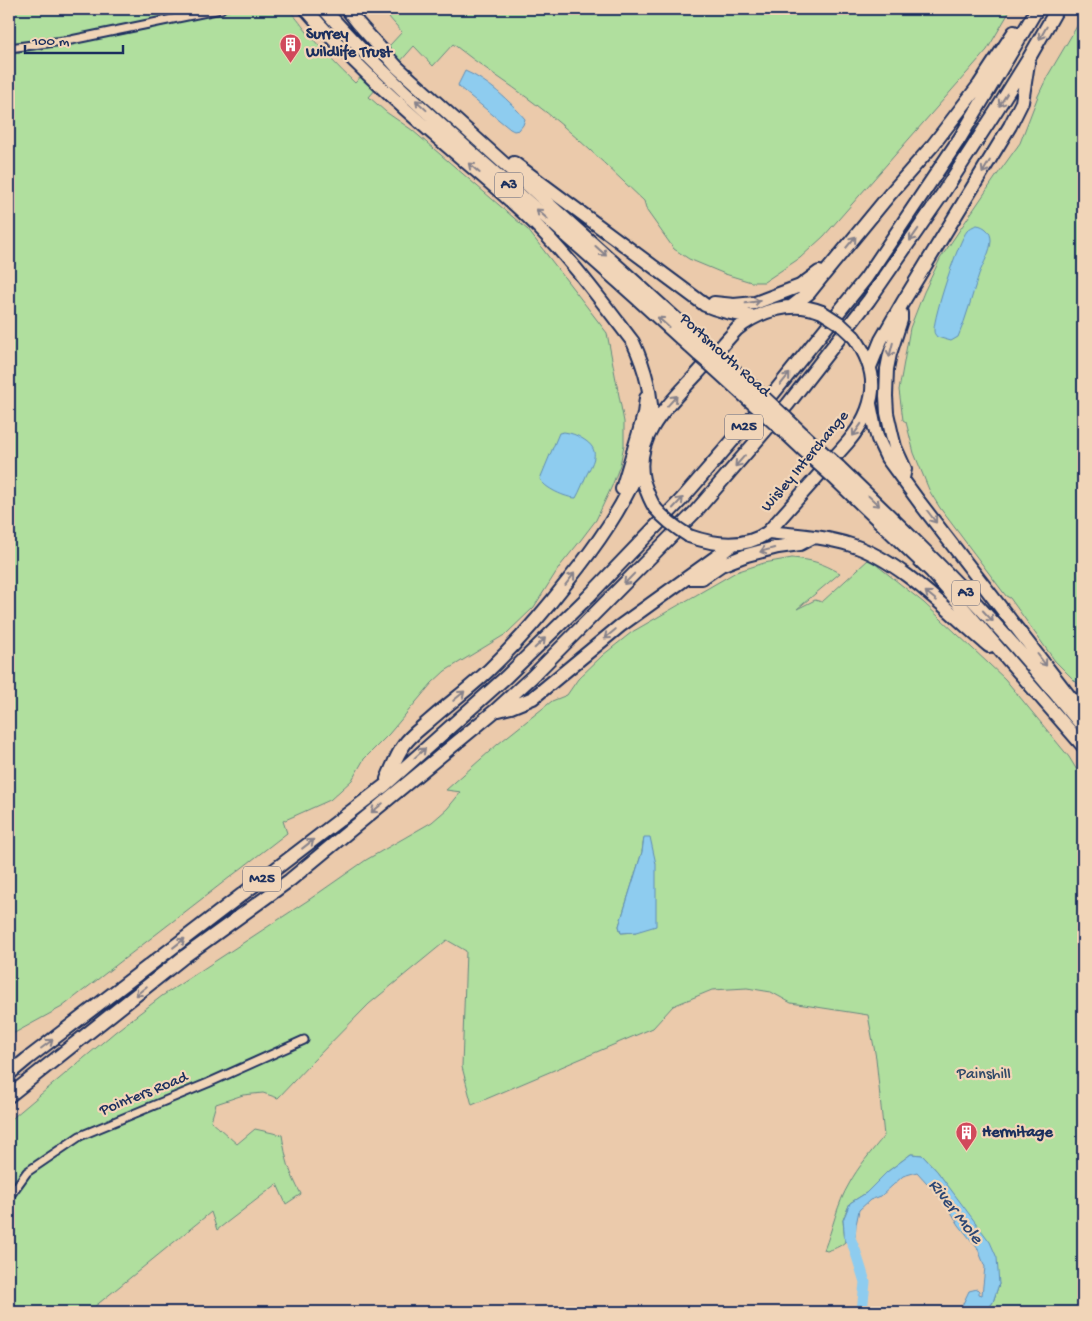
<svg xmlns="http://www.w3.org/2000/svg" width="1092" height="1321" font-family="'Gochi Hand',sans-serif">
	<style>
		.green { fill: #b0df9e; stroke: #66877e; fill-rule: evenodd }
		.water { fill: #8eccef; stroke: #608db5 }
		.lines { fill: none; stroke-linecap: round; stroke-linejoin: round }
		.river { stroke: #8eccef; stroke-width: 11 }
		.street-casing { stroke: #1b2f5e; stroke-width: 11 }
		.highway-casing { stroke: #1b2f5e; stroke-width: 16 }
		.street { stroke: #f1d5b8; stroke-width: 7 }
		.highway { stroke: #f1d5b8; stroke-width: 12 }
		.highway-bridge-casing { stroke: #1b2f5e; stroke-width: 16; stroke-linecap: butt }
		.highway-bridge { stroke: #f1d5b8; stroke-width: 12 }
		.oneway { stroke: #86828b }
		.labels { text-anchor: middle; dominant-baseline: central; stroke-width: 4.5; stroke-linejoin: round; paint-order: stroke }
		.shield { fill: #f1d5b8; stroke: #5b6179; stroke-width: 1 }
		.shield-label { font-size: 15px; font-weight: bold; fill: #1b2f5e }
		.poi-label { font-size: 16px; font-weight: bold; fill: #1b2f5e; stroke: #f1d5b8; text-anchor: start }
		.street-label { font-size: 16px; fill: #1b2f5e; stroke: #f1d5b8 }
		.park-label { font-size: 16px; fill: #314968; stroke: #f1d5b8 }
		.water-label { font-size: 18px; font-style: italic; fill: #2c4774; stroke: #f1d5b8 }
	</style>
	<rect width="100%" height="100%" fill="#ebcaab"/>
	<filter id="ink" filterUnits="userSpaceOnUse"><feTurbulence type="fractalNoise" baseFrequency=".02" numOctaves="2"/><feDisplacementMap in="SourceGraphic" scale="10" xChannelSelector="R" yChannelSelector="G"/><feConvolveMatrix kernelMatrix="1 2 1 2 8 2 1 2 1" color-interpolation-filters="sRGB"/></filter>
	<g filter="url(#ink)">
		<path class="green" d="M 9,9 L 204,9 L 80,35 L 9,45 Z
			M 237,9 L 286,9 C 295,14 300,24 307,32 C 322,50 338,67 355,83 L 402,32 L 388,16 L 385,9 L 1011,9 L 987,50 L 824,236 L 800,258 L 764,282 L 751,282 L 725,274 L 689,259 L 674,249 L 647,211 L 644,201 C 608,167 573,132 533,102 C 507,82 479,65 453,44 L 433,66 L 414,46 L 369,97 L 386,112 L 412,130 L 528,230 L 607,333 L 624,422 L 624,445 L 620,465 L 612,486 L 596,520 L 577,545 L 560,566 L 534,607 L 506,634 L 445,671 L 432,683 L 389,734 L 364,759 L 352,780 L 330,800 L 283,821 L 287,833 L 62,1007 L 9,1036 L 9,54 C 86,42 162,27 237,9 Z
			M 1083,16 L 1083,689 L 1055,661 L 1010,598 L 1006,596 L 940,508 L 930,492 L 914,453 L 906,422 L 903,420 L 899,390 L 910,328 L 924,292 L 940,259 L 997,175 L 1020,143 L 1038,96 L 1047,77 Z
			M 792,558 C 813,560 822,563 840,573 L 797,609 L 815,600 L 822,602 L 869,559 L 924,603 L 1005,679 L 1069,757 L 1083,780 L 1083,1312 L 986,1312 L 993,1302 L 999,1284 L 949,1188 L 937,1171 L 922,1155 L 911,1154 L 887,1172 L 866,1193 L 850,1203 L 843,1220 L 845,1242 C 840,1247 833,1249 827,1251 L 824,1250 C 833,1228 837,1204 849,1184 C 858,1167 872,1151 884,1136 L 876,1058 L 868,1015 L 791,1003 L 771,992 L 747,988 L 712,990 L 673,1006 L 653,1028 L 472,1105 L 462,1067 L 466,951 L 447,940 L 369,1004 L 309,1065 L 278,1098 L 263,1093 L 243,1095 L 216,1104 L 211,1121 L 237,1144 L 255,1129 L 282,1135 C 286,1160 289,1172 301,1194 L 286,1204 L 277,1184 L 217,1230 L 211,1212 L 88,1312 L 9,1312 L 9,1121 L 115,1032 L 162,996 L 310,899 L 366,860 L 432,822 L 447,809 L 461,792 L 446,790 L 498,744 L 552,701 L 567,695 L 578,679 L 603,655 L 632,632 L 736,572 L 764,563 ZM 644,838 L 636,932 L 621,933 L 619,926 L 642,852 Z"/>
		<path class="water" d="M 465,71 C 487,80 510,101 525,119 L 523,125 L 519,130 L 514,131 L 510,129 L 459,87 L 458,85 Z
			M 977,225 C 985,226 991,232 991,240 C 991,251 983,264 979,274 C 972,295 967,317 958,337 L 951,341 L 937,337 C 935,334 934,334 934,330 C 934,315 958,242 967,231 C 970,228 973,226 977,225 Z
			M 564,432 C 571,433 577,435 583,439 C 601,450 594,460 586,476 C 583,483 580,491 576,498 C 566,498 544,488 540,479 L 559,433 Z
			M 644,837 L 650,837 L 656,864 L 656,926 L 636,932 L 621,933 L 619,926 L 642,852 Z
			M 911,1154 L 922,1155 L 937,1171 L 990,1242 L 997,1258 L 999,1284 L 993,1302 L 986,1312 L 959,1312 L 969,1291 L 977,1289 L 979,1291 L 979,1294 L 982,1295 L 985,1267 L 978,1249 L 959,1225 L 946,1204 L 917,1172 L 903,1176 L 881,1196 L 870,1200 L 859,1210 L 856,1225 L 855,1237 L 850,1238 L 845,1242 L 843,1220 L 850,1203 L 866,1193 L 887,1172 Z"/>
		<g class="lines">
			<path class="river" d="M 851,1224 L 850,1238 L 855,1250 L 865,1282 L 862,1312"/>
			<defs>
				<path id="street" d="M 9,48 L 71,40 L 221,9
					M 9,1197 L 27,1172 L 80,1136 L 208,1083 L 304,1040"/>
				<path id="highway" d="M 306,9 C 346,56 392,98 439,139 C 469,165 500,190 528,217 C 568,255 600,299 633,342 C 646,370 652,395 652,426
					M 324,9 C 378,71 442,126 504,181 C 570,238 635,296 699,355
					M 347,9 L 358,23 L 397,67 L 706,346
					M 514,163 L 705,305 C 721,312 737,314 755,317
					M 714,303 L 734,305 L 755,303 L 800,286 L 819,272
					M 791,307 L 809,293 L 821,278 L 890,194 L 933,145 L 979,85 L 1014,32
					M 901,313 L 901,320 L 890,354 L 887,369 L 886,396 L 887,413 L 892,435 L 895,447 L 905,469 L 903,478
					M 722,360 L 757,391
					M 870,367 L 881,340 L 903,302 L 1010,126 L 1022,102 L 1028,63
					M 714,368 L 749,400
					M 870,404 L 875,429 L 878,439 L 887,458 L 920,503 L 1083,714
					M 786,418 L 821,451
					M 780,428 L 814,460
					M 839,467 C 892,518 945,569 994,623 C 1025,657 1054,692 1083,727
					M 832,476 L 932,572 L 1083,746
					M 622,489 L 640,429 L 644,414 L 646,398
					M 655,508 C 649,499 646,489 643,480 C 633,436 670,403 696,375 C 710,360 723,344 737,329 C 760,310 793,300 822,312
					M 768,532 C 795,535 824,536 851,545 C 902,561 948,612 989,646
					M 689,536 C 714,545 745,549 768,532 L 848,442 C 876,408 882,375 854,337
					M 690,578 L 702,578 L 721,565 L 747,555 L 778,547 L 800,544 L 813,537
					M 499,710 L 511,707 L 533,698 L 620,626 L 734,544
					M 387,779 C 392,768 397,754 404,745 C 410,736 420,729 429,721 C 448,704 470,688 489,670 C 517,643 543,613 567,582 C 596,546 623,508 641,464
					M 9,1074 L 27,1059 L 384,786 L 506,677 L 588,597 L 681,500 L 772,395 L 866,278 L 960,138 L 1037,9
					M 9,1096 L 185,956 L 290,880 L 496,710 L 532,677 L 696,511 L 759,438 L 788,404 L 869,300 L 941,196 L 996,111 L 1029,58 L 1057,9"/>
			</defs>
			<use href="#street" class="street-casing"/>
			<use href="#highway" class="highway-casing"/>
			<use href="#street" class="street"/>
			<use href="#highway" class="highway"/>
			<defs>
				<path id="highway-bridge" d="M 822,312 L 839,323 L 854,337
					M 706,346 L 722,360
					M 699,355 L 714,368
					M 757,391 L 786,418
					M 749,400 L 780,428
					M 821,451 L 839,467
					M 814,460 L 832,476
					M 655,508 C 665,520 676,528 689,536"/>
			</defs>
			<use href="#highway-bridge" class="highway-bridge-casing"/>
			<use href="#highway-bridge" class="highway-bridge"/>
		</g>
		<defs><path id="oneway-shaft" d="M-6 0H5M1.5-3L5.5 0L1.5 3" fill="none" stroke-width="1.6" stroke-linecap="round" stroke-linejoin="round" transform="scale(1.25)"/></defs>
		<g class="oneway">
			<use href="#oneway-shaft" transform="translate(1043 33) rotate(120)"/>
			<use href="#oneway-shaft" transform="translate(1003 100) rotate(122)"/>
			<use href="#oneway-shaft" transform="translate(421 105) rotate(-137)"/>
			<use href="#oneway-shaft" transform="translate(986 167) rotate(121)"/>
			<use href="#oneway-shaft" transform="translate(474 168) rotate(-139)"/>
			<use href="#oneway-shaft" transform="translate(542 214) rotate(-139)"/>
			<use href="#oneway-shaft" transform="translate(914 235) rotate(125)"/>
			<use href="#oneway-shaft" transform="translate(851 242) rotate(-50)"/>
			<use href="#oneway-shaft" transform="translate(601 251) rotate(42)"/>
			<use href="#oneway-shaft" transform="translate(753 302) rotate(-10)"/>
			<use href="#oneway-shaft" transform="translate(663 322) rotate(-138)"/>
			<use href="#oneway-shaft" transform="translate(891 350) rotate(104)"/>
			<use href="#oneway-shaft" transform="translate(785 379) rotate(-51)"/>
			<use href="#oneway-shaft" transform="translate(672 401) rotate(-48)"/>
			<use href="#oneway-shaft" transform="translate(857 430) rotate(125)"/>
			<use href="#oneway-shaft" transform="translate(740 461) rotate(131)"/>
			<use href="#oneway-shaft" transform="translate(874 501) rotate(43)"/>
			<use href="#oneway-shaft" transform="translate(678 503) rotate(-47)"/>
			<use href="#oneway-shaft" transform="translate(932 517) rotate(53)"/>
			<use href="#oneway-shaft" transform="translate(767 550) rotate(165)"/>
			<use href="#oneway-shaft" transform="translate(570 579) rotate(-52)"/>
			<use href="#oneway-shaft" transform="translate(629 579) rotate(134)"/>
			<use href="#oneway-shaft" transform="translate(931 596) rotate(-141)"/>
			<use href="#oneway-shaft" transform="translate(988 616) rotate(47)"/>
			<use href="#oneway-shaft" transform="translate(610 634) rotate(140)"/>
			<use href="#oneway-shaft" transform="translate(540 643) rotate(-44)"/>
			<use href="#oneway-shaft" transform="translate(1042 660) rotate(53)"/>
			<use href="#oneway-shaft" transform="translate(459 696) rotate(-40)"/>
			<use href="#oneway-shaft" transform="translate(420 753) rotate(-42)"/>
			<use href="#oneway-shaft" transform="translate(377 808) rotate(141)"/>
			<use href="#oneway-shaft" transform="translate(308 844) rotate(-38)"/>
			<use href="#oneway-shaft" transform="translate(179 943) rotate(-38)"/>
			<use href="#oneway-shaft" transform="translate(141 991) rotate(141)"/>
			<use href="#oneway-shaft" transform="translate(47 1044) rotate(-37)"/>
		</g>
	</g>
	<defs>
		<symbol id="building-pin" viewBox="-11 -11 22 30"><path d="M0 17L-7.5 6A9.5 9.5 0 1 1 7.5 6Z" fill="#d1495b" stroke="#f1d5b8"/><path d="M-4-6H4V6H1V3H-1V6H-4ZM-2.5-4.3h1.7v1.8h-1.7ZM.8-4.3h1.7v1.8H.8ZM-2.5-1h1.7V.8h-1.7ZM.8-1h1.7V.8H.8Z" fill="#fff"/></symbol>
	</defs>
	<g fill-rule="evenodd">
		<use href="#building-pin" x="278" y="32" width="25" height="34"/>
		<use href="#building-pin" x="954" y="1120" width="25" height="34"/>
	</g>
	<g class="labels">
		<g class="shield">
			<rect x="495" y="172.5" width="28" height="25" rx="4"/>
			<rect x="725" y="414.5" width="38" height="25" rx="4"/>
			<rect x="952" y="580.5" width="28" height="25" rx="4"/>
			<rect x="243" y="866.5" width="38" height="25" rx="4"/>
		</g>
		<g class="shield-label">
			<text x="509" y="185">A3</text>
			<text x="744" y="427">M25</text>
			<text x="966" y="593">A3</text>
			<text x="262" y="879">M25</text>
		</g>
		<g class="poi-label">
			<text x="306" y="35">Surrey<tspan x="306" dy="18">Wildlife Trust</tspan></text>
			<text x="982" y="1133">Hermitage</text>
		</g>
		<g class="street-label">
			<text transform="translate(724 356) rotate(42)">Portsmouth Road</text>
			<text transform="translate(806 462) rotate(-50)">Wisley Interchange</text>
			<text transform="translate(144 1095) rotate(-22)">Pointers Road</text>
		</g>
		<g class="park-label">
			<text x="984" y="1075">Painshill</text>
		</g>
		<g class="water-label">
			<text transform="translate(955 1212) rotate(52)">River Mole</text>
		</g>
	</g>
	<rect width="1092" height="1321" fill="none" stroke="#f1d5b8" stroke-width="30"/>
	<rect x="15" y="15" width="1062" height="1291" fill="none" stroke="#1b2f5e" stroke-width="2" filter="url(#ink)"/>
	<path d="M25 45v8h98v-8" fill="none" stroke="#1b2f5e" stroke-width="2.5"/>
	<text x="32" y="45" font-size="15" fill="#1b2f5e" stroke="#f1d5b8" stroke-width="4" paint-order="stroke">100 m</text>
</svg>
